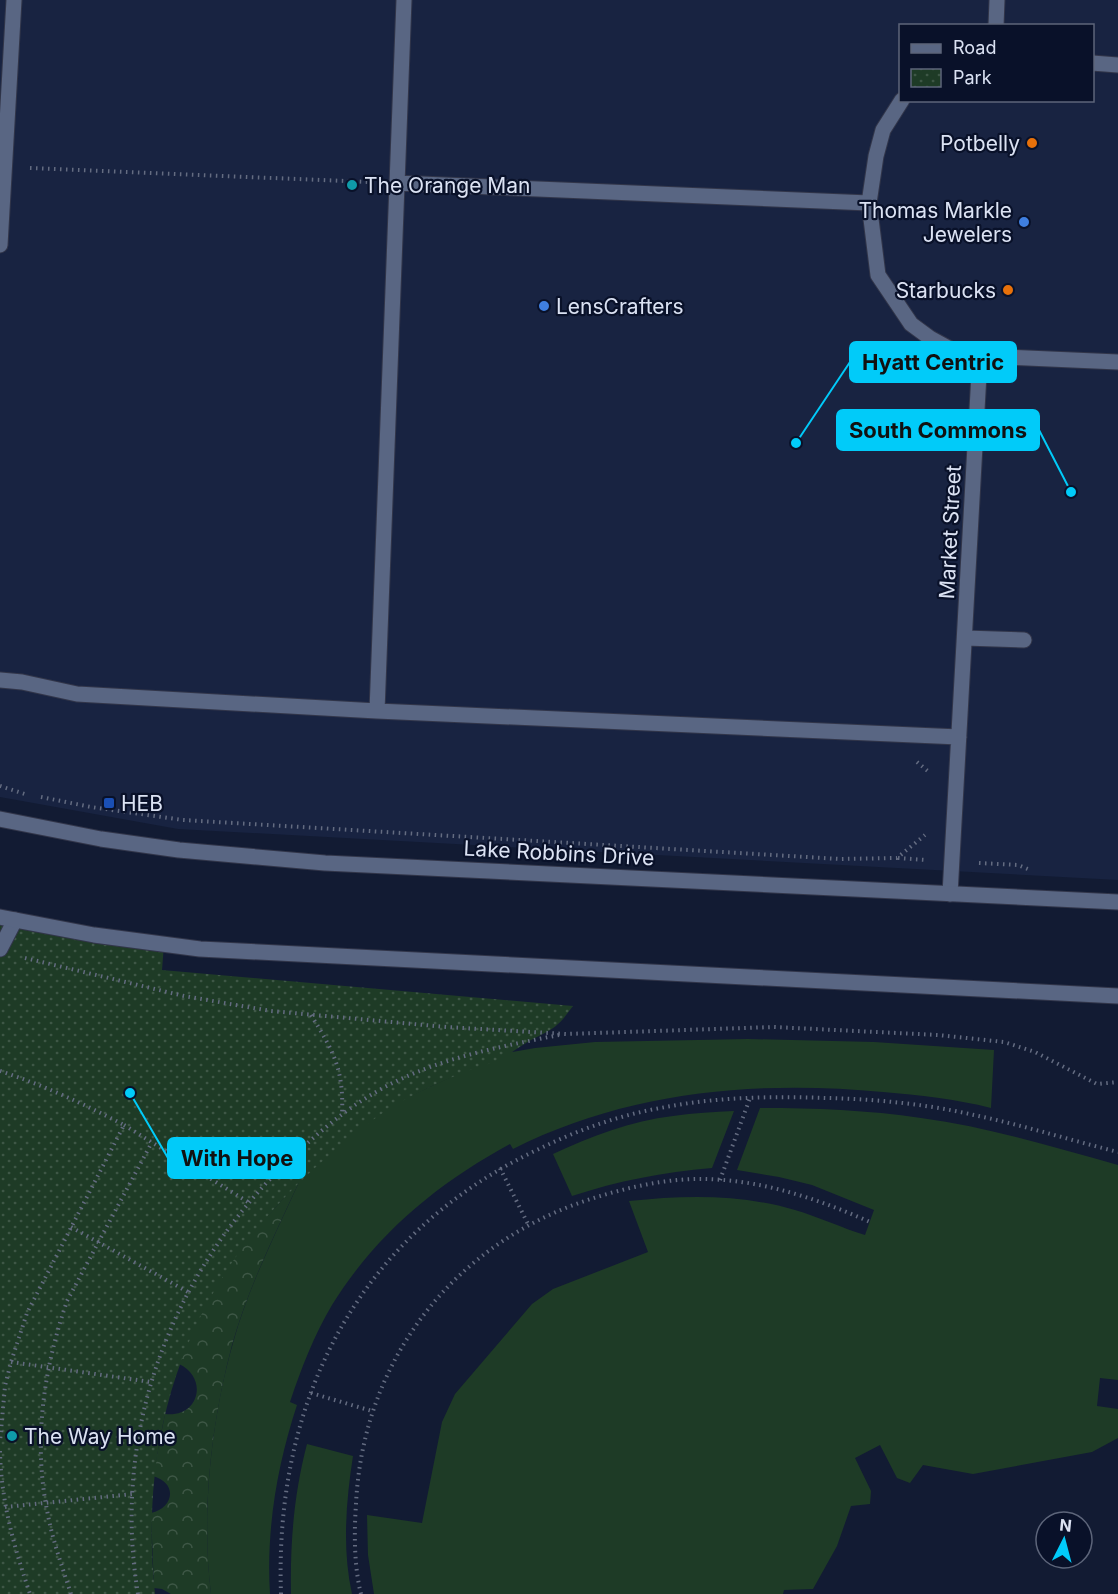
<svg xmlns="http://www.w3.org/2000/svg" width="1118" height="1594" font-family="Inter,sans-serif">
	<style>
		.built { fill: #182341; fill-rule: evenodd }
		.green { fill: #1e3b26 }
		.forest { fill: url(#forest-crowns) }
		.park { fill: url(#park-dots) }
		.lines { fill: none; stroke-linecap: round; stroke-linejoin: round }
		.service-casing { stroke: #32364a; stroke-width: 17 }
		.tertiary-casing { stroke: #32364a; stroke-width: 17 }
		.path { stroke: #646c81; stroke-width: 4; stroke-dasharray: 1.5 4.5; stroke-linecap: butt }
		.service { stroke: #596683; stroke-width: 15 }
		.tertiary { stroke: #596683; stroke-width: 15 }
		.food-dot { fill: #e8710a; stroke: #091129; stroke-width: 2 }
		.culture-dot { fill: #0f9aa8; stroke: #091129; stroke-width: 2 }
		.shop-dot { fill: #3f7fe0; stroke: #091129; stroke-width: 2 }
		.transit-dot { fill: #1a4fb4; stroke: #091129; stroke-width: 2 }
		.labels { text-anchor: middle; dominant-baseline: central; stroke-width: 4.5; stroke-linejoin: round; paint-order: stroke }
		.poi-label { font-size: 21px; fill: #dbe2f3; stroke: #091129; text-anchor: start }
		.street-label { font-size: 21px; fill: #dbe2f3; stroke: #091129 }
		.leader { fill: none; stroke: #01cbf9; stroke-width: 2 }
		.callout-dot { fill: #01cbf9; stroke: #091129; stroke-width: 2 }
		.callout { fill: #01cbf9; stroke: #01cbf9; stroke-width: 2 }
		.callout-label { font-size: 22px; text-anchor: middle; font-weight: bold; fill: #111 }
	</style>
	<defs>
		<pattern id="forest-crowns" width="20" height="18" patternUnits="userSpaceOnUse" patternTransform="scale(1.5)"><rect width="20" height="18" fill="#1e3b26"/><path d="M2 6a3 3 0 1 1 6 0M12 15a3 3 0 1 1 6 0" fill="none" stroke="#3e5746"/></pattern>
		<pattern id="park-dots" width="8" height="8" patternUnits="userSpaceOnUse" patternTransform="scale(1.5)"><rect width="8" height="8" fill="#1e3b26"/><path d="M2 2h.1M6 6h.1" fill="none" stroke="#3e5746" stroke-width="1.8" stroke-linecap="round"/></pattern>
	</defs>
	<rect width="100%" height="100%" fill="#121b33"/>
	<path class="built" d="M 0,0 L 1118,0 L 1118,880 L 178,829 L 0,797 ZM 900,26 L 1092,26 L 1092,100 L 900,100 Z"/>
	<path class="green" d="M 748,1039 L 874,1042 L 994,1050 L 991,1108 C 956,1099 919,1095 883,1092 C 757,1080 628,1091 513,1149 L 510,1144 C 438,1183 376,1234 332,1305 C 314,1335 301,1369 290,1402 L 297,1405 C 277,1466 266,1530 270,1594 L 211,1594 C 201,1516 211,1419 233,1343 C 248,1288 275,1235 299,1182 C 282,1197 268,1217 254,1236 C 222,1277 190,1321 176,1373 L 173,1346 L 200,1290 L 342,1128 L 500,1054 L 535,1048 L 595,1042 Z
		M 760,1108 C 813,1108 868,1110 921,1118 C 988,1127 1053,1147 1118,1165 L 1118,1380 L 1100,1378 L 1097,1406 L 1118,1409 L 1118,1438 L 1092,1452 L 973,1474 L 923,1465 L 910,1483 L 897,1478 L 880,1445 L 855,1458 L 871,1491 L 870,1504 L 851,1506 L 837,1546 L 813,1589 L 784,1590 L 783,1594 L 374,1594 L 368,1555 L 367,1515 L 422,1523 L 442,1422 L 455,1394 L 532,1304 L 553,1289 L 648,1252 L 629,1201 C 686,1195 740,1194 795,1210 C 819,1217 842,1228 865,1235 L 874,1210 L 812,1185 L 779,1177 L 737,1170 Z
		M 734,1111 L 712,1168 C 663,1172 618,1181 572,1196 L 553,1154 C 591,1136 631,1121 673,1116 C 694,1113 714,1112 734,1111 Z
		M 307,1444 L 353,1456 C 346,1501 342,1549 352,1594 L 291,1594 C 290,1542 294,1494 307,1444 Z"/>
	<path class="forest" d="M 300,1180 C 275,1234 248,1288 232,1345 C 211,1424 201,1512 211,1594 L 171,1594 L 162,1589 L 154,1588 L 151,1513 C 174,1508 178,1483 153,1476 L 165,1414 C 199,1418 209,1378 179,1364 C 187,1344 195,1324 205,1305 C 230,1259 265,1218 300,1180 Z"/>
	<path class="park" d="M 0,917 L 164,944 L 162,970 L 573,1006 C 568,1012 564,1019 558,1024 C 551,1031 540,1035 531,1040 C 521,1046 511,1053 500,1059 C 488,1065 474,1068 462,1073 C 442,1081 423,1090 404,1100 C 375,1116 349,1138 324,1160 C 193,1273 137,1422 155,1594 L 0,1594 Z"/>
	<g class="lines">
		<defs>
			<path id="service" d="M 996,26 L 997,0
				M 1092,63 L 1118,65
				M 902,100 L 883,130 L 876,156 L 869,203 L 878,275 L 911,324 L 930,338 L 952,350 L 980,356 L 1118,362
				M 397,183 L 869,203
				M 0,245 L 14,0
				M 965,638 L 1024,640
				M 0,680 L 22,682 L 77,694 L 377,711 L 404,0
				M 377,711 L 959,737
				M 950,894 L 980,356
				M 0,949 L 15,920"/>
			<path id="tertiary" d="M 0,819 L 101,839 L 179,850 L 325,863 L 1118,902
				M 0,917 L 94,935 L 200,949 L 1118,996"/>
		</defs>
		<use href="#service" class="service-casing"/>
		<use href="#tertiary" class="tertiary-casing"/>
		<path class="path" d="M 30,168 L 370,182
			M 917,762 L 929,772
			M 0,786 L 28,795
			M 41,797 L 91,807 L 183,820 L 840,859 L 897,858 L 925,835
			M 898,858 L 926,860
			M 979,863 L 1018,865 L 1030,870
			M 25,958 L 184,996 L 271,1011 L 446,1027 L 566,1034 L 774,1027 L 938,1035 L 1004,1042 L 1035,1052 L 1097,1084 L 1118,1082
			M 311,1015 C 334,1052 344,1070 342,1115
			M 0,1071 C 43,1085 84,1104 124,1125 L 27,1313 L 11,1362 L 5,1386 L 0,1442
			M 124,1125 L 248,1202
			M 500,1168 L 529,1226
			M 720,1180 L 750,1098
			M 71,1227 L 188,1292
			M 11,1362 L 151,1382
			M 311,1393 L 372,1411
			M 0,1451 C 1,1501 14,1547 30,1594
			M 5,1507 L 133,1494
			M 71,1594 C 62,1566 52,1539 47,1510 C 33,1440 44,1368 67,1301 L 152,1142
			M 138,1594 C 110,1425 176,1261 302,1148 C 322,1130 343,1112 366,1098 C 424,1061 493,1048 559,1035
			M 281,1594 C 274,1397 360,1232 541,1148 C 580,1129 623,1114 666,1107 C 718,1097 773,1096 826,1098 C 875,1099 926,1104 974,1115 C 1022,1125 1070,1140 1118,1152
			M 361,1594 C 354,1566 354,1533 356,1504 C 363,1357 457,1239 597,1197 C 630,1187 665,1179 700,1179 C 759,1179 816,1198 870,1222"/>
		<use href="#service" class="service"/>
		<use href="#tertiary" class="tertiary"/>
	</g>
	<g class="food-dot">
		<circle cx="1032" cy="143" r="6"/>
		<circle cx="1008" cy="290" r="6"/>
	</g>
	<g class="culture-dot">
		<circle cx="352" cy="185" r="6"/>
		<circle cx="12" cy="1436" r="6"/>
	</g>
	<g class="shop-dot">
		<circle cx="1024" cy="222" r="6"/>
		<circle cx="544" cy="306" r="6"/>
	</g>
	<rect class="transit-dot" x="103" y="797" width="12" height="12" rx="3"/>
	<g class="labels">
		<g class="poi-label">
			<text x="1020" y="143" text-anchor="end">Potbelly</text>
			<text x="364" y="185">The Orange Man</text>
			<text x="1012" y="210" text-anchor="end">Thomas Markle<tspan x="1012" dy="24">Jewelers</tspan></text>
			<text x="996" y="290" text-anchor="end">Starbucks</text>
			<text x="556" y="306">LensCrafters</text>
			<text x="121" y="803">HEB</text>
			<text x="24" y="1436">The Way Home</text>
		</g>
		<g class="street-label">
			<text transform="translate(950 532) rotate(-87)">Market Street</text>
			<text transform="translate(559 853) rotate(3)">Lake Robbins Drive</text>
		</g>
	</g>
	<path class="leader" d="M796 443L850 362M1071 492L1039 430M130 1093L168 1158"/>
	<g class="callout-dot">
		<circle cx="796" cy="443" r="6"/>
		<circle cx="1071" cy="492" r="6"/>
		<circle cx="130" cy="1093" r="6"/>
	</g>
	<g class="callout">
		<rect x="850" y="342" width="166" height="40" rx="6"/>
		<rect x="837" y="410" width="202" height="40" rx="6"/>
		<rect x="168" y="1138" width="137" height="40" rx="6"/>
	</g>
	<g class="callout-label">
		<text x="933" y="370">Hyatt Centric</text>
		<text x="938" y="438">South Commons</text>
		<text x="237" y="1166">With Hope</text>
	</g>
	<rect x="899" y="24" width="195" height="78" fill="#091129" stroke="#5d657a" stroke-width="1.5"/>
	<rect x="911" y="44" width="30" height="9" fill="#596683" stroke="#5d657a" stroke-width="1.5"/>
	<text x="953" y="54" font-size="18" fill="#dbe2f3">Road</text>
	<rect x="911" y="69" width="30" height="18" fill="url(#park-dots)" stroke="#5d657a" stroke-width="1.5"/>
	<text x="953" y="84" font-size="18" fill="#dbe2f3">Park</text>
	<g transform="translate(1064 1540) rotate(6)"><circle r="28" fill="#091129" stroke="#5d657a" stroke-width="1.5"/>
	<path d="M0-4.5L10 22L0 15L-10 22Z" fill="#01cbf9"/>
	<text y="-9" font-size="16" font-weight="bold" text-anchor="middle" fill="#dbe2f3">N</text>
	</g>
</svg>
